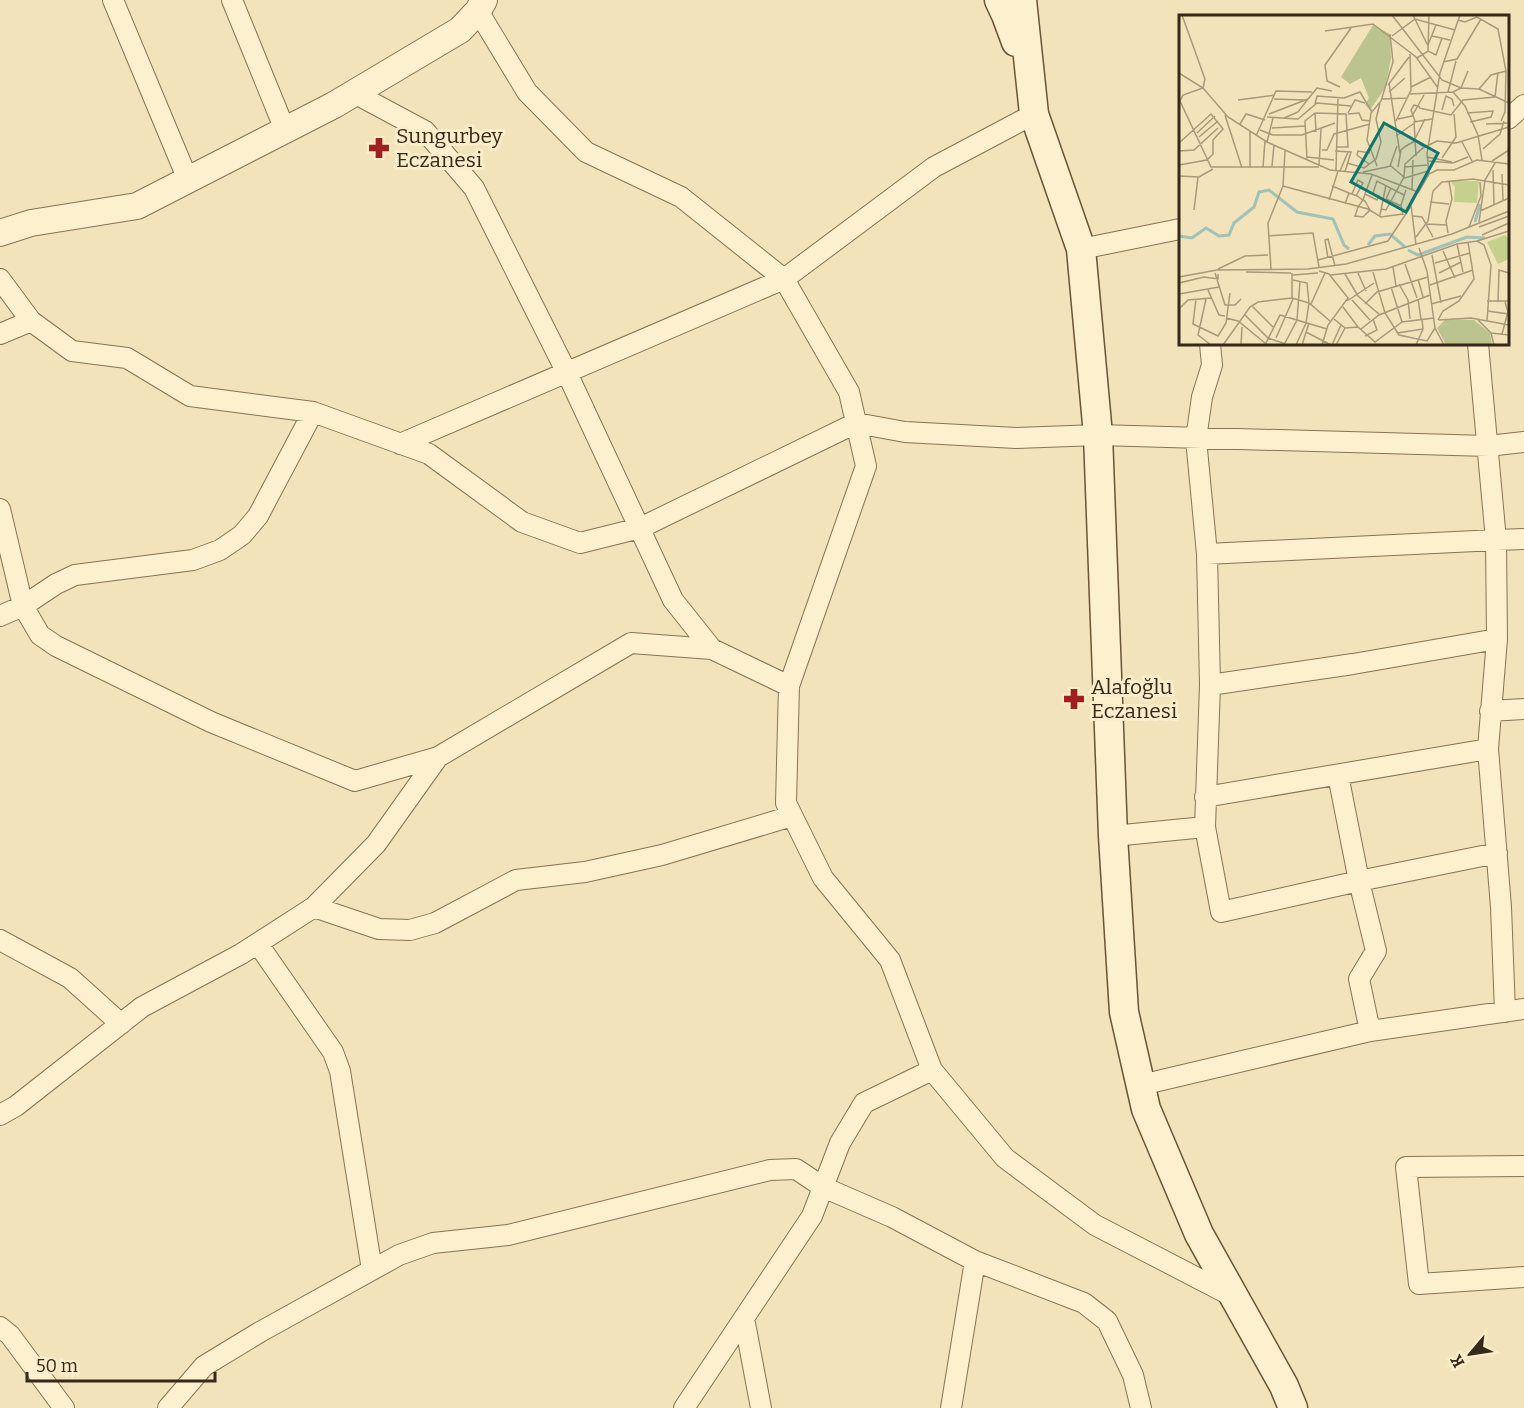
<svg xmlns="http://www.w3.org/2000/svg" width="1524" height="1408" font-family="Bitter,serif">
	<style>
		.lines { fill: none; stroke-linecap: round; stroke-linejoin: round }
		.minor-casing { stroke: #8a7253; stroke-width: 22 }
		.tertiary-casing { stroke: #8a7253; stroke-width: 28 }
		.secondary-casing { stroke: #6b5336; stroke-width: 31 }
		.minor { stroke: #fcf0ce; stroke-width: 20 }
		.tertiary { stroke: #fcf0ce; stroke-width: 26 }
		.secondary { stroke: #fcf0ce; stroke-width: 28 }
		.labels { text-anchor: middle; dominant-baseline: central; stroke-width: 6; stroke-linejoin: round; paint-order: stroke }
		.poi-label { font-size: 21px; fill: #372919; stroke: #f9edca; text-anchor: start }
		.inset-river { fill: none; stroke: #9fc2b9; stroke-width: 3 }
		.inset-road { fill: none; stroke: #a7997a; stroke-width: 1.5 }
		.view { fill: #0f766e; fill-opacity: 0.15; stroke: #0f766e; stroke-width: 3 }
		.inset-edge { fill: none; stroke: #372919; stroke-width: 3 }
	</style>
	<rect width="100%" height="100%" fill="#f2e3ba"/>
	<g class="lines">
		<defs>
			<path id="minor" d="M 113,0 L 188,180
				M 232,0 L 285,130
				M 478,11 L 527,92 L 586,152 L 681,197 L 784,279 L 849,392 L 866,466 L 789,686 L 786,803 L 823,878 L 890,960 L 932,1070 L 1005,1158 L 1095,1225 L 1234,1297
				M 354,93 L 425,131 L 474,188 L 567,373 L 673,600 L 712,649 L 789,686
				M 1508,119 L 1524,105
				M 1081,249 L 1180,229
				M 0,279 L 31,321 L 72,351 L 127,358 L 190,396 L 313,412 L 429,454 L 522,522 L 580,543 L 640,528 L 856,423 L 905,432 L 1016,438 L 1098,435 L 1488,446 L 1524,442
				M 0,334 L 31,321
				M 1210,344 L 1212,365 L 1202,397 L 1196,439 L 1207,554 L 1210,685 L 1205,827 L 1221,912 L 1359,881 L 1497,853
				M 400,444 L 784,279 L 934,167 L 1034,114
				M 0,509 L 23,606 L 40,635 L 56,646 L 211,722 L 355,781 L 438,757 L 631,643 L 712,649
				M 1207,554 L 1496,540 L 1478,344
				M 0,616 L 23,606 L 56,584 L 75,575 L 193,560 L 220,550 L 242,535 L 258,516 L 313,412
				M 1497,639 L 1488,749 L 1501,907 L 1505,1012
				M 1210,685 L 1353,664 L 1497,639 L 1496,540 L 1524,539
				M 1490,711 L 1524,709
				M 1338,775 L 1359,881 L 1376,951 L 1359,979 L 1370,1031
				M 1205,797 L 1488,749
				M 1113,836 L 1205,827
				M 314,907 L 379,929 L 410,930 L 435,923 L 516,880 L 585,872 L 662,855 L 792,816
				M 0,940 L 70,978 L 121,1024
				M 258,944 L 333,1052 L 340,1071 L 372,1270
				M 1141,1085 L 1370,1031 L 1524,1009
				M 0,1115 L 16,1106 L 142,1007 L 241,954 L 314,907 L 376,844 L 438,757
				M 1524,1166 L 1406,1167 L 1419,1284 L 1524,1277
				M 744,1318 L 761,1408
				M 0,1327 L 10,1335 L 64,1408
				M 168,1408 L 204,1366 L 260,1332 L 399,1255 L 433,1243 L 508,1235 L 770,1170 L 796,1169 L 823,1187 L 892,1217 L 975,1261 L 1084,1303 L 1107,1321 L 1133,1375 L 1141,1408
				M 684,1408 L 812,1216 L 840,1143 L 864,1103 L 932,1070
				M 951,1408 L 975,1261"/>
			<path id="tertiary" d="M 0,233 L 31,223 L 137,206 L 334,105 L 460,30 L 478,11 L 484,0"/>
			<path id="secondary" d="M 999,0 L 1006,15 L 1016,42
				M 1022,0 L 1034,114 L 1081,249 L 1098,435 L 1113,836 L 1124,1012 L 1146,1109 L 1199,1234 L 1284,1386 L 1293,1408"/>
		</defs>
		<use href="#minor" class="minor-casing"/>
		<use href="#tertiary" class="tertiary-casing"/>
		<use href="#secondary" class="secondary-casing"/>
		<use href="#minor" class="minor"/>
		<use href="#tertiary" class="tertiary"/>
		<use href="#secondary" class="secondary"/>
	</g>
	<defs>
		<symbol id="pharmacy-bare" viewBox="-9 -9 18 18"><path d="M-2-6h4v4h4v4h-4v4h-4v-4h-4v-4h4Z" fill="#9f211d" stroke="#f9edca" stroke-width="2.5" paint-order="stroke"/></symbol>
	</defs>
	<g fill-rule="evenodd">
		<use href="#pharmacy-bare" x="364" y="133" width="30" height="30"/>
		<use href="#pharmacy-bare" x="1059" y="684" width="30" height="30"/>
	</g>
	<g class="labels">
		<g class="poi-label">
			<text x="396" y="136">Sungurbey<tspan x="396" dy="24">Eczanesi</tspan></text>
			<text x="1091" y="687">Alafoğlu<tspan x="1091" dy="24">Eczanesi</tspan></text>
		</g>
	</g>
	<g transform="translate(1179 15)">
		<rect width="330" height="330" fill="#f2e3ba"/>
		<path d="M 271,166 L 300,166 L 298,188 L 275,187 L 276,172 ZM 326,220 L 330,224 L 330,244 L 319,249 L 308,227 Z" fill="#c6d08d"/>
		<path d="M 194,10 L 211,19 L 212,44 L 206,73 L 191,95 L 186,90 L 190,83 L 182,63 L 171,69 L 162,62 ZM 267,304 L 295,305 L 311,318 L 313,330 L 267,330 L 258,313 Z" fill="#bbc48e"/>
		<path class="inset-river" d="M 296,207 L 301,189M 0,221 L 13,223 L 27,213 L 40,221 L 50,220 L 55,208 L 75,192 L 80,177 L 90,175 L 118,197 L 154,204 L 165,230 L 170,234M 189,230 L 196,221 L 211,219 L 226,232M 229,235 L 239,240 L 288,222 L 306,223"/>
		<path class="inset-road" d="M 3,0 L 26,64 L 24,73 L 4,80 L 1,86 L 32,152 L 140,152M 213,0 L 263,65 L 282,73 L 300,74 L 330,88M 234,0 L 249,31M 279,5 L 286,7 L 298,2 L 319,14 L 327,56 L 326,97 L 322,106M 146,16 L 194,9 L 237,42 L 259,73M 213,21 L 236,4 L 276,15M 253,21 L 271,25M 249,30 L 257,10M 249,36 L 250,0M 238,43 L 249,36 L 257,40 L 263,23M 264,47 L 278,44 L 302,4M 0,58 L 24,73 L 49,102 L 88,127 L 151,155 L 192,159 L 239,177M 210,68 L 221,139M 209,70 L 230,42M 161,72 L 148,66 L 146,50 L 172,13M 232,72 L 252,62M 300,74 L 312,60 L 327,56M 210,77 L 226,63M 269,77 L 277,46M 274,77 L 286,91 L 299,120 L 303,145M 231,79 L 274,77 L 282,73 L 289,56M 95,84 L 127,85M 203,84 L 229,83M 59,85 L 96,80M 136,89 L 138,81 L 165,83 L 181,77 L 193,97M 240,93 L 272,100 L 284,85 L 316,82 L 319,57M 263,95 L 267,81 L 273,84 L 275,91M 136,98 L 137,117M 169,98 L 176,85 L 186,88M 288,98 L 314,96 L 312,102 L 291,107M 90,99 L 129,84 L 138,73 L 153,76M 169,99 L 180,98 L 183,105 L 191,106M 46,100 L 63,153M 88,102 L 119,104 L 138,88 L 172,91M 105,103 L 119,97 L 129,84M 219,104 L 233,101 L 245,80M 217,106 L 232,75 L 231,39M 236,106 L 232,95 L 235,90 L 241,92M 61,109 L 67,99 L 86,105M 307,109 L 330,108M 93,113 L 126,111M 81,115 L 94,120 L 123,120 L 156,108M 71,117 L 71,153M 18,118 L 36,101M 77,121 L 97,76 L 133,77M 217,121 L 234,109M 20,122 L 39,106M 236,123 L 235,107 L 253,104M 88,127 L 94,103M 283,127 L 293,146M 0,128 L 32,99 L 44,114 L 34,125 L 34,139 L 28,145 L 0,150M 304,134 L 321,119 L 325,106M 143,135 L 148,135 L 155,119 L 191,109M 0,136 L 15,135 L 39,113M 156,136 L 172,137 L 166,157M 237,141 L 236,124 L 246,104M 128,142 L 155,145M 248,142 L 273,147M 263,143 L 277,122 L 275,99M 128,144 L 126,106 L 136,98 L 167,99 L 169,132 L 157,132M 248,146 L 274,148 L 289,142M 313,146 L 330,135M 168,148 L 185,153 L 197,144 L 202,127 L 197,104 L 201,88M 190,149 L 178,140 L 179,136 L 191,138M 93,151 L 95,130M 140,151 L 142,114M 198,151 L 188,125 L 192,98 L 202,86 L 214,47 L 211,19M 211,151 L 218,131M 84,152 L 86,126M 219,152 L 222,135 L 227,131 L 236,126 L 246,133M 226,152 L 248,150M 157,155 L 159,84M 314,155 L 315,190M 161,156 L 169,137M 184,157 L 212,151 L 226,163 L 249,156M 250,159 L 248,139 L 261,58 L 281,0M 323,159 L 324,186M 0,161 L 20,162 L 34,154M 104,171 L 189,194 L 202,202 L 224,199M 153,171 L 170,178M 212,173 L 207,184 L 222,191M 233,174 L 234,145M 194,178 L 198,166 L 225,180M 239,178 L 250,159 L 258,155 L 275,155 L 298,145 L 330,149M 173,179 L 179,165 L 184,168 L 177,181M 186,179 L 198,185 L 200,180M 150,185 L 159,156M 251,187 L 270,189M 166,189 L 170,178 L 178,181 L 184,185 L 186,186 L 191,195 L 184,202 L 176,201 L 179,192 L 184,185 L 186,179 L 193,160M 202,194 L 207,195 L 225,162 L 226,149 L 244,133 L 258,126 L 277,128 L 330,112M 15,195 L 19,162M 301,196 L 330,183M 201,200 L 207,170M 224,200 L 222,190 L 227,175M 234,201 L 243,202 L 254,222M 300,207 L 306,165 L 316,148M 248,209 L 267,210M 290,212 L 302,181 L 301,167M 300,212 L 330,201M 269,218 L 267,206 L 273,184 L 270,166M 303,220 L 330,208M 89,221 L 134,218 L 140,252M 237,222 L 249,206 L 254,176 L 263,167 L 294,164 L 330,170M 298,226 L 330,216M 278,229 L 284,257M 237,230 L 232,190 L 239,177M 240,233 L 248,256 L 256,313 L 265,330M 264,236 L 276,263M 253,240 L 262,288M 149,243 L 146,225 L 149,224 L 156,251M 139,245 L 209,226 L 232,191M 256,248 L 291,238M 226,249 L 238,283M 214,252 L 217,271M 39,254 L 66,241 L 89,240M 92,254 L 89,208 L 104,171 L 106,136M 140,256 L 150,259 L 169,283 L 149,310 L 143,330M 67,257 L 112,258M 194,257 L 206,298 L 220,320 L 248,326 L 256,313M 36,258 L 46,290 L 56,290 L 62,284M 113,258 L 113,283 L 130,288 L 151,306M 179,258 L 187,276M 260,258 L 282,247M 166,259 L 179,281 L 201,300M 114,260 L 139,258M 151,260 L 207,254 L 278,229 L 298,226 L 305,230 L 312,250 L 308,306M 0,262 L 38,255 L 129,254 L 167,249 L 273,219 L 330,196M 239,264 L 244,282M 114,265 L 128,268 L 130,288 L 127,308 L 117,330M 0,268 L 25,262 L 39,264 L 39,259M 220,269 L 229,285 L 231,304M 251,270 L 294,255M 212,272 L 223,307M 29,275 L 40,300 L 46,301M 0,279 L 40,272M 17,284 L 14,309 L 39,321 L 47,308 L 51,278M 27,284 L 19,320 L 32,330M 239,284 L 242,304M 173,285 L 191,305M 168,286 L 195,268M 308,286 L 330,286M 319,287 L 320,255 L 330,258M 132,289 L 146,258M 186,289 L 198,277 L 249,262M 252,289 L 282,281M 73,291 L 94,312M 164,292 L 179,312M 0,294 L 9,285 L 32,283M 308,296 L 330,299M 66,300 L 89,323 L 110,330M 47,303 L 59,306 L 86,328M 155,304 L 166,313 L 179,312 L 196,327 L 223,307 L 255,303M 259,305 L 264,296 L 280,286 L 295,264 L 289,227M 260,305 L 292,303 L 330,310M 299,305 L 312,318 L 315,330M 182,314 L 200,300 L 251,280M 127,317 L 152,330M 218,318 L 244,314M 312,318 L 330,320M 323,319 L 329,297 L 326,287M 186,321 L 198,315 L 194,304M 97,323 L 114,284M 44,330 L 71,292 L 79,287 L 113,283M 62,330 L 63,312M 86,330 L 101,300 L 148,314M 105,330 L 118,305 L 121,266M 123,330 L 130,308M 153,330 L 162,310M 157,330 L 166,313M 237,330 L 244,314 L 243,304"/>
		<path class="view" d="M 205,108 L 259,138 L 227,197 L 172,167 Z"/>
		<rect width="330" height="330" class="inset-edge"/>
	</g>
	<g transform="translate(1470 1354) rotate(241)" stroke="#f9edca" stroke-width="4.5" paint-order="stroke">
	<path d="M0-4.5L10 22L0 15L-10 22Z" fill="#372919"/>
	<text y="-9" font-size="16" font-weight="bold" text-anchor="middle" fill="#372919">K</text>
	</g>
	<path d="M27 1372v9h188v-9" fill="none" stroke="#372919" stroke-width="3"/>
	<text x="36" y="1372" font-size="18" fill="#372919" stroke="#f9edca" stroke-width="4.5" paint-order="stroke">50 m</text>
</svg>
